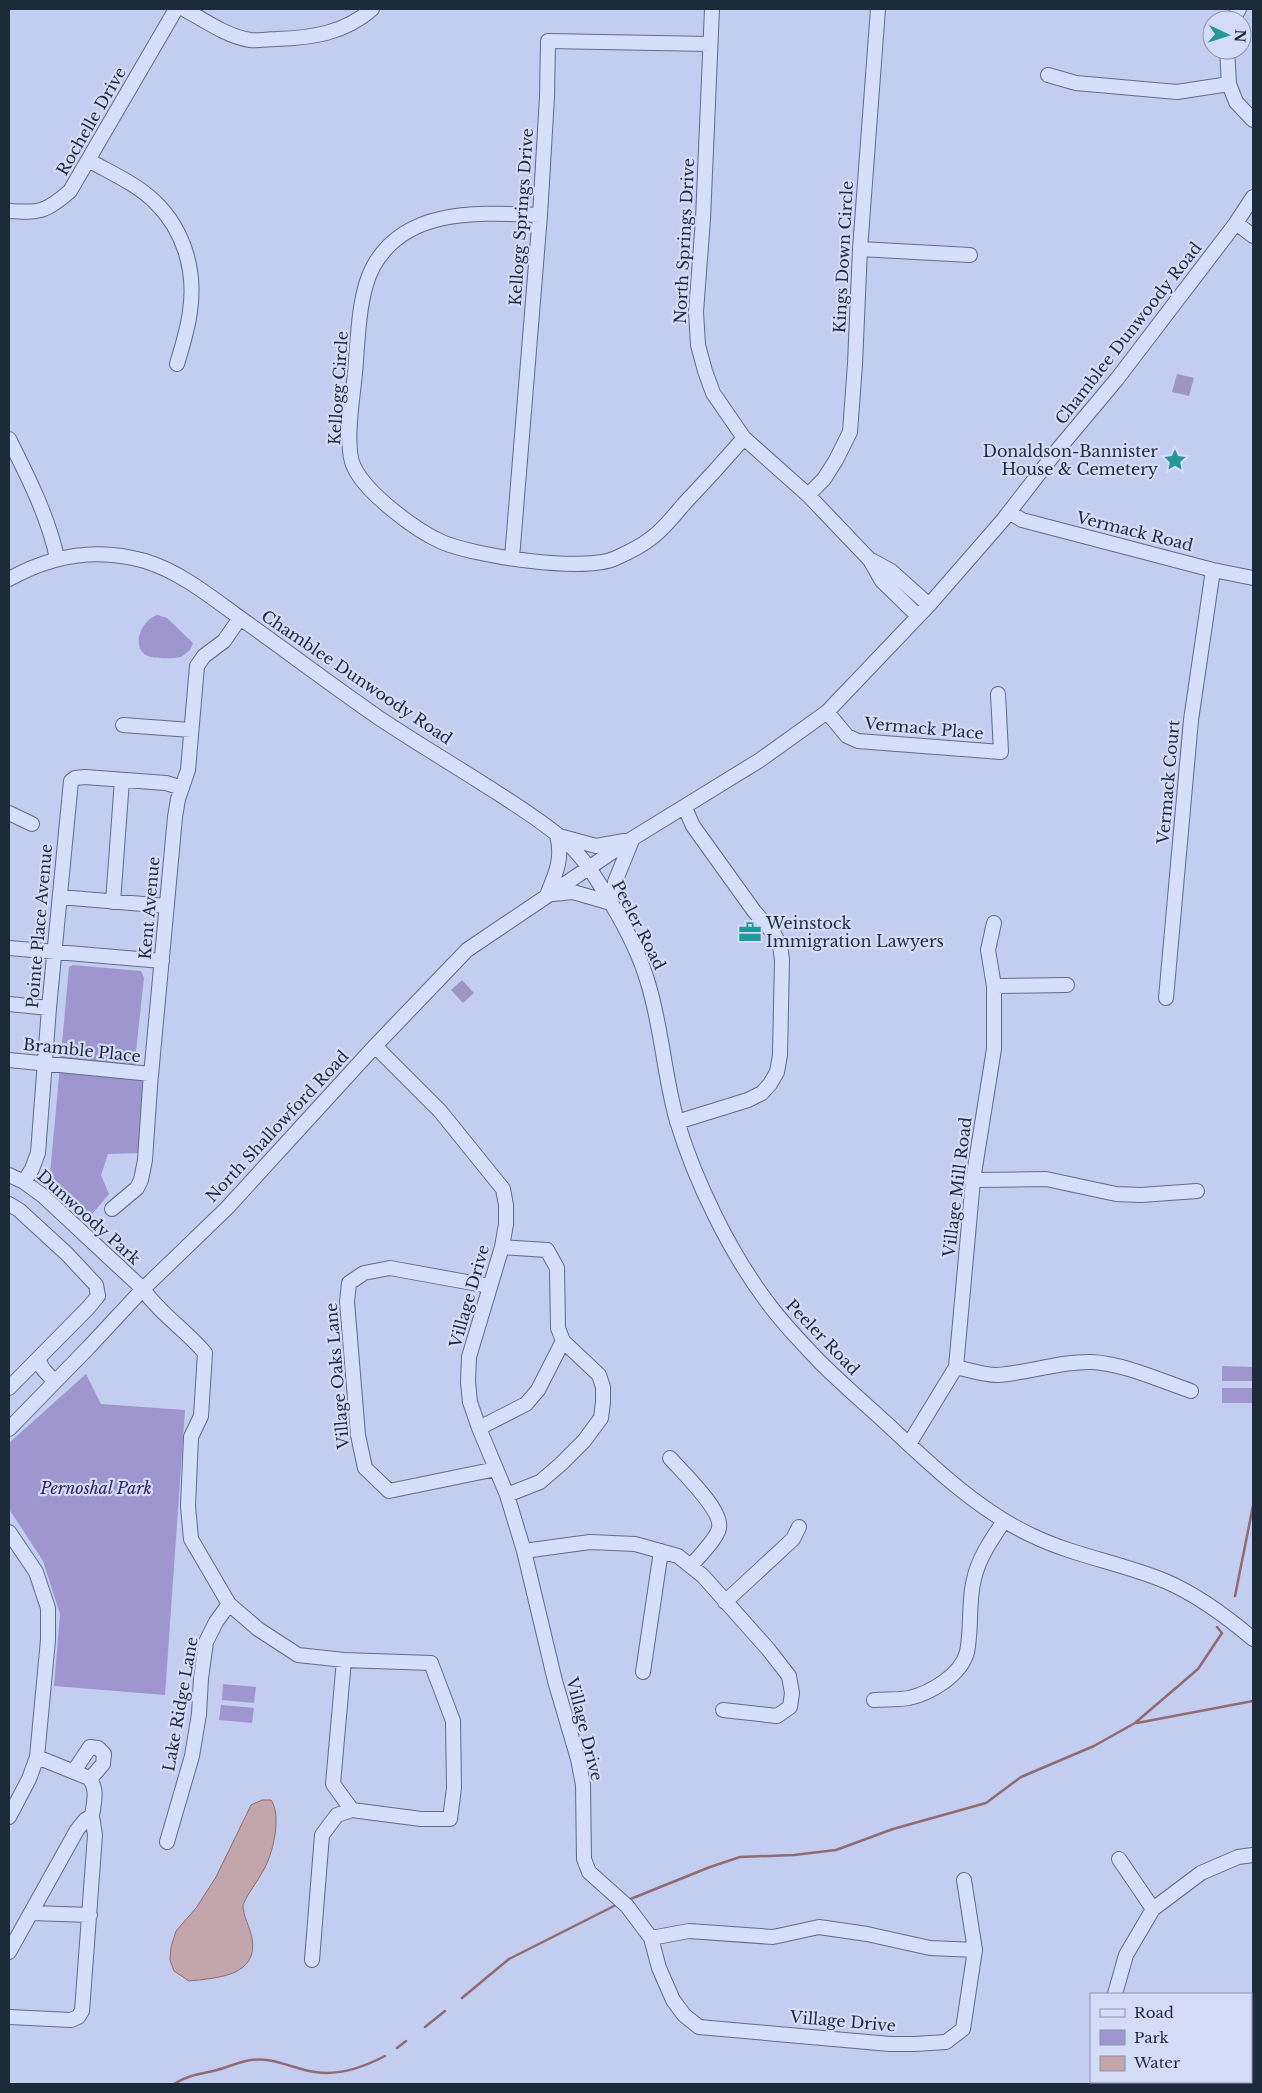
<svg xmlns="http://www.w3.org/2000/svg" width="1262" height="2093" font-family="'Libre Baskerville',serif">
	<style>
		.green { fill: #a096cf }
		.cemetery { fill: #9e95c3 }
		.water { fill: #c3a5ac; stroke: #916b72 }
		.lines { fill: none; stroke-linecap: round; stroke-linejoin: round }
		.stream { stroke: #916b72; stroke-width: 2.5 }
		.minor-casing { stroke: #596d8b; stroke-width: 16 }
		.minor { stroke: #d6dffa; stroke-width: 14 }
		.labels { text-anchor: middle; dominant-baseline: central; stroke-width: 4.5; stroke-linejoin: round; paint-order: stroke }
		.street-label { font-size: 16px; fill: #1d2a3a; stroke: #d3dbf7 }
		.poi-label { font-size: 16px; fill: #1d2a3a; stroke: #d3dbf7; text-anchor: end }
		.park-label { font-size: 16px; font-style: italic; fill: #342358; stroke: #d3dbf7 }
	</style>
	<rect width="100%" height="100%" fill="#c3cdf0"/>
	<path class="green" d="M 158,615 L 167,618 L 193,643 L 190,650 L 181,657 C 174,659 151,659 146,655 C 130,645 143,618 158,615 Z
		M 73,965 L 141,971 L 144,978 L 133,1079 L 143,1081 L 140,1153 L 108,1154 L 101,1175 L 109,1194 L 88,1219 L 50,1174 L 69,967 Z
		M 1222,1366 L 1253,1367 L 1253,1381 L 1222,1381 Z
		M 86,1374 L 101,1404 L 185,1410 L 165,1695 L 54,1686 L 60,1614 L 43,1561 L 9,1509 L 9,1443 Z
		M 1222,1388 L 1253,1388 L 1253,1403 L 1222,1403 Z
		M 223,1684 L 256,1687 L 254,1703 L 222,1700 Z
		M 221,1705 L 254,1708 L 252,1723 L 219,1720 Z"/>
	<path class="cemetery" d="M 1177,374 L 1194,378 L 1189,396 L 1172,392 Z
		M 462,980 L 474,993 L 463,1003 L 451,990 Z"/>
	<path class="water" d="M 262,1800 L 271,1800 C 282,1815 273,1855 263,1871 C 257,1883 248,1892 243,1905 C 243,1916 250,1927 252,1938 C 259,1977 215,1978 189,1981 L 174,1971 L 170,1960 L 171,1947 L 176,1931 L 196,1908 L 216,1877 L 251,1805 Z"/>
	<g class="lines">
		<path class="stream" d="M 1235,1596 L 1253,1506
			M 1137,1723 L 1253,1701
			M 628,1900 L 710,1867 L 740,1857 L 794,1855 L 836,1850 L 893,1829 L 986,1803 L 1021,1777 L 1094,1746 L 1135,1723 L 1198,1669 L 1222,1633 L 1217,1627
			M 462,1998 L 509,1959 L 618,1904
			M 425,2027 L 445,2011
			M 397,2048 L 406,2041
			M 174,2084 C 186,2076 199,2074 213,2071 C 226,2068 238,2062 251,2060 C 274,2057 293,2069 315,2072 C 339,2076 364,2067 385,2056"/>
		<defs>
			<path id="minor" d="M 184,9 C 204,20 226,36 250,40 C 258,41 268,39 276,39 C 312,38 345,33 372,9
				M 712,9 L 703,219 L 696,312 L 698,345 L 705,371 L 713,393 L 744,438 L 808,495 L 870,560 L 882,581 L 918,616
				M 1233,20 L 1239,9
				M 1227,50 L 1229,84 L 1236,102 L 1253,120
				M 1048,75 L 1076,83 L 1177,92 L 1229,84
				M 90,161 C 111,173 137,184 155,202 C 184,230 196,271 190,311 C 188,329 182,347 177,364
				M 9,211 C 40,213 46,212 70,191 L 176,9
				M 540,215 C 482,213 406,206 373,267 C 358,295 358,341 355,373 C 353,395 344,448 354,467 C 366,493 415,530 442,542 C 474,556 585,573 616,558 C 627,553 640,547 650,539 C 662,531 673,517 683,505 C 704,483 724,461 744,438
				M 1236,223 L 1253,236
				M 860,249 L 970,255
				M 9,439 C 28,477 48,516 57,558
				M 808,495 L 824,479 L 836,460 L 850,432 L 855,364 L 860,249 L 878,9
				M 1009,512 L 1022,520 L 1213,570 L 1253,578
				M 512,558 L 540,215 L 547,97 L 548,41 L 710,44
				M 871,560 L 891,571 L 929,605
				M 9,579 C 52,555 97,547 145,561 C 184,573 217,602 250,625 C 293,656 336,688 379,718 C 418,744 459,768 499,794 C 521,808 544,823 564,840 C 584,857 598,881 611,903 C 626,928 640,955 648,983 C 662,1028 664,1076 677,1121 C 695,1181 730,1253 768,1303 C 783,1324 802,1343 820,1362 C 841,1383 863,1402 885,1422 C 930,1464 976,1509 1031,1535 C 1074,1556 1122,1563 1165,1581 C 1198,1595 1226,1616 1253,1639
				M 827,712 L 847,736 L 858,741 L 1001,752 L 998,694
				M 123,725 L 191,730
				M 9,813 L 32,824
				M 563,837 L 596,846 L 624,841
				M 553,894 L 573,892 L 611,903
				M 547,895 C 556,873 563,859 557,835
				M 60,897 L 167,906
				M 113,902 L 122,780
				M 611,903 L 615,882 L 632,840
				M 9,948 L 162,961
				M 994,986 L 1067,985
				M 1166,998 L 1191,720 L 1213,570
				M 9,1004 L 49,1008
				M 375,1046 L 440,1111 L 503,1189 L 506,1205 L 506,1224 L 502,1247 L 469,1357 L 468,1382 L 470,1402 L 479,1428 L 507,1495 L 524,1551 L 555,1681 L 578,1759 L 583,1785 L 584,1859 L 589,1872 L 627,1906 L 651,1938 L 659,1968 L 673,2000 L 684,2015 L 699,2027 L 890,2044 L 915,2044 L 946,2042 L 963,2029 L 975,1950 L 964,1880
				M 9,1060 L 151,1074
				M 677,1122 L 748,1100 L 762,1093 L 770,1084 L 777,1072 L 780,1055 L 782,960 L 780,945 L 774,934 L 754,911 L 693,826 L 685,808
				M 9,1175 L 24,1182 L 42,1195 L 143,1289 C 160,1314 186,1330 205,1353 L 201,1416 L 191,1437 L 188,1506 L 191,1539 L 229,1604 L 216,1622 L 206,1642 L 201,1678 L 199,1714 L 192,1756 L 167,1842
				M 973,1180 L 1046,1179 L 1116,1194 L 1141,1195 L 1197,1191
				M 24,1182 L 32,1169 L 38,1153 L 49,1008 L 71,781 L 75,778 L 85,777 L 166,783 L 182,788
				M 9,1204 L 19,1210 L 67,1254 L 96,1285 L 98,1296 L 88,1308 L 9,1388
				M 112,1209 L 137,1188 L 141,1180 L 145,1160 L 150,1086 L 175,817 L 178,799 L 188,770 L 197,666 L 204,656 L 224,641 L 240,618
				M 502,1247 L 547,1250 L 557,1268 L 558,1328 L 563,1341 L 599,1375 L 603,1387 L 603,1402 L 601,1418 L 584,1441 L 561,1464 L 540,1482 L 507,1495
				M 489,1286 L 390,1268 L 364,1273 L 349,1283 L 347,1302 L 358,1435 L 365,1468 L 389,1491 L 496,1469
				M 38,1359 L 43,1369 L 54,1381
				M 956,1367 C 969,1370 984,1375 997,1375 C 1029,1373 1060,1361 1092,1362 C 1125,1364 1159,1380 1191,1391
				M 479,1428 L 526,1404 L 538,1390 L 563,1341
				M 9,1429 L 89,1347 L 143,1289 L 227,1208 L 375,1046 L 467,950 L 630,840 L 760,760 L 827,712 L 929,605 L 1003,520 L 1055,453 L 1117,379 L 1236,223 L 1253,197
				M 909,1444 L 956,1367 L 973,1180 L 994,1049 L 994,986 L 988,950 L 994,923
				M 670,1458 C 682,1472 723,1510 719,1528 C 717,1539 698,1557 691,1566
				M 9,1532 L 36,1572 L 48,1608 L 48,1640 L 37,1757 L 29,1779 L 9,1817
				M 524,1551 L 590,1542 L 635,1544 L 678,1556 L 703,1576 L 768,1649 L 789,1676 L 792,1693 L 790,1707 L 777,1716 L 723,1710
				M 725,1602 L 793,1539 L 799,1527
				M 229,1604 L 258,1629 L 298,1655 L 344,1660 L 431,1663 L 453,1721 L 454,1788 L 450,1819 L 421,1819 L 352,1810
				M 643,1672 L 661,1551
				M 874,1700 C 885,1699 898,1700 909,1698 C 931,1693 961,1675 967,1652 C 972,1628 968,1602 974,1579 C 979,1557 992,1539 1004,1521
				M 74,1771 L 90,1747 L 98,1748 L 104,1754 L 103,1764 L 90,1779
				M 1119,1859 L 1153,1909
				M 31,1913 L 90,1915
				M 651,1938 L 689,1931 L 773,1937 L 819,1927 L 867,1934 L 930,1948 L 975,1950
				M 9,1952 L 77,1830 L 85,1820 L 92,1816 C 94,1802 98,1789 89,1778 L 37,1757
				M 312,1960 L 322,1835 L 337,1815 L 352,1810 L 333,1784 L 344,1660
				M 1115,1994 L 1126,1955 L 1153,1909 L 1201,1873 L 1238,1857 L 1253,1855
				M 9,2017 L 71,2020 L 78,2017 L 82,2011 L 95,1835 L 92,1816"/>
		</defs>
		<use href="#minor" class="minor-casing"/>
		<use href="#minor" class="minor"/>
	</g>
	<defs>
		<symbol id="sight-bare" viewBox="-9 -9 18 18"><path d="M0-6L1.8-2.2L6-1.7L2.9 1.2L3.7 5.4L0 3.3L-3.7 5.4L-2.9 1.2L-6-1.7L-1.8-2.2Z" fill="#26969d" stroke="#d3dbf7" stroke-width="2.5" paint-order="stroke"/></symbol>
		<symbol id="office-bare" viewBox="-9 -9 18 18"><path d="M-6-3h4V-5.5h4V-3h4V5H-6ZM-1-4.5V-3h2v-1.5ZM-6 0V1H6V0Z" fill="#26969d" stroke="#d3dbf7" stroke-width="2.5" paint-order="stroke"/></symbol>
	</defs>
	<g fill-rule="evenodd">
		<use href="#sight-bare" x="1159" y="444" width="32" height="32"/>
		<use href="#office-bare" x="734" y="916" width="32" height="32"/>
	</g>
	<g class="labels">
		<g class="street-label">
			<text transform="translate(91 121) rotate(-60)">Rochelle Drive</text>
			<text transform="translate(521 217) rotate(-86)">Kellogg Springs Drive</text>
			<text transform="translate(684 241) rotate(-87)">North Springs Drive</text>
			<text transform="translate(843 257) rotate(-87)">Kings Down Circle</text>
			<text transform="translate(1128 333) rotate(-52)">Chamblee Dunwoody Road</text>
			<text transform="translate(338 388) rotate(-86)">Kellogg Circle</text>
			<text transform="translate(1135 531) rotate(14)">Vermack Road</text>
			<text transform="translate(357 677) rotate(34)">Chamblee Dunwoody Road</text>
			<text transform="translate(924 728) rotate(5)">Vermack Place</text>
			<text transform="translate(1168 782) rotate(-85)">Vermack Court</text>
			<text transform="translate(149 908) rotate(-85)">Kent Avenue</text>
			<text transform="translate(639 925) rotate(63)">Peeler Road</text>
			<text transform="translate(39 926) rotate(-85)">Pointe Place Avenue</text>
			<text transform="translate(82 1050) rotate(6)">Bramble Place</text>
			<text transform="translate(277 1126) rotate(-47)">North Shallowford Road</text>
			<text transform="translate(957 1187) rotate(-83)">Village Mill Road</text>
			<text transform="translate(89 1217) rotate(42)">Dunwoody Park</text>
			<text transform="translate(469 1296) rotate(-74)">Village Drive</text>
			<text transform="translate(823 1337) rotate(46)">Peeler Road</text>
			<text transform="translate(337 1376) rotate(-95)">Village Oaks Lane</text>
			<text transform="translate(180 1704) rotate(-80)">Lake Ridge Lane</text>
			<text transform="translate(585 1729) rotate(76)">Village Drive</text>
			<text transform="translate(843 2021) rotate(5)">Village Drive</text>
		</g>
		<g class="poi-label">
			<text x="1158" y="451">Donaldson-Bannister<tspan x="1158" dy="18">House &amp; Cemetery</tspan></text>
			<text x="766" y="923" text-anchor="start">Weinstock<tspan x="766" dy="18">Immigration Lawyers</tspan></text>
		</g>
		<g class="park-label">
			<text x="96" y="1488">Pernoshal Park</text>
		</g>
	</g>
	<rect width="1262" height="2093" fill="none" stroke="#1d2a3a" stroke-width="20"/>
	<rect x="1090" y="1993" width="162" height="90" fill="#d3dbf7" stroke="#8a94ab"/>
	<rect x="1100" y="2009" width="25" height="8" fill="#d6dffa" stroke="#8a94ab"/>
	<text x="1134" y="2018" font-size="15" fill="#1d2a3a">Road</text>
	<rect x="1100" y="2030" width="25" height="15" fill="#a096cf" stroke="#8a94ab"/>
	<text x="1134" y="2043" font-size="15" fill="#1d2a3a">Park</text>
	<rect x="1100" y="2056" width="25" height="15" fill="#c3a5ac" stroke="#8a94ab"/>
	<text x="1134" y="2068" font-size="15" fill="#1d2a3a">Water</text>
	<g transform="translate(1227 35) rotate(94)"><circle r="24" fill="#d3dbf7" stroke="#8a94ab"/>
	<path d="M0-4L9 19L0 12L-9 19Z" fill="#26969d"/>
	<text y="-8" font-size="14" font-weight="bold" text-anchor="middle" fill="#1d2a3a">N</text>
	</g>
</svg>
